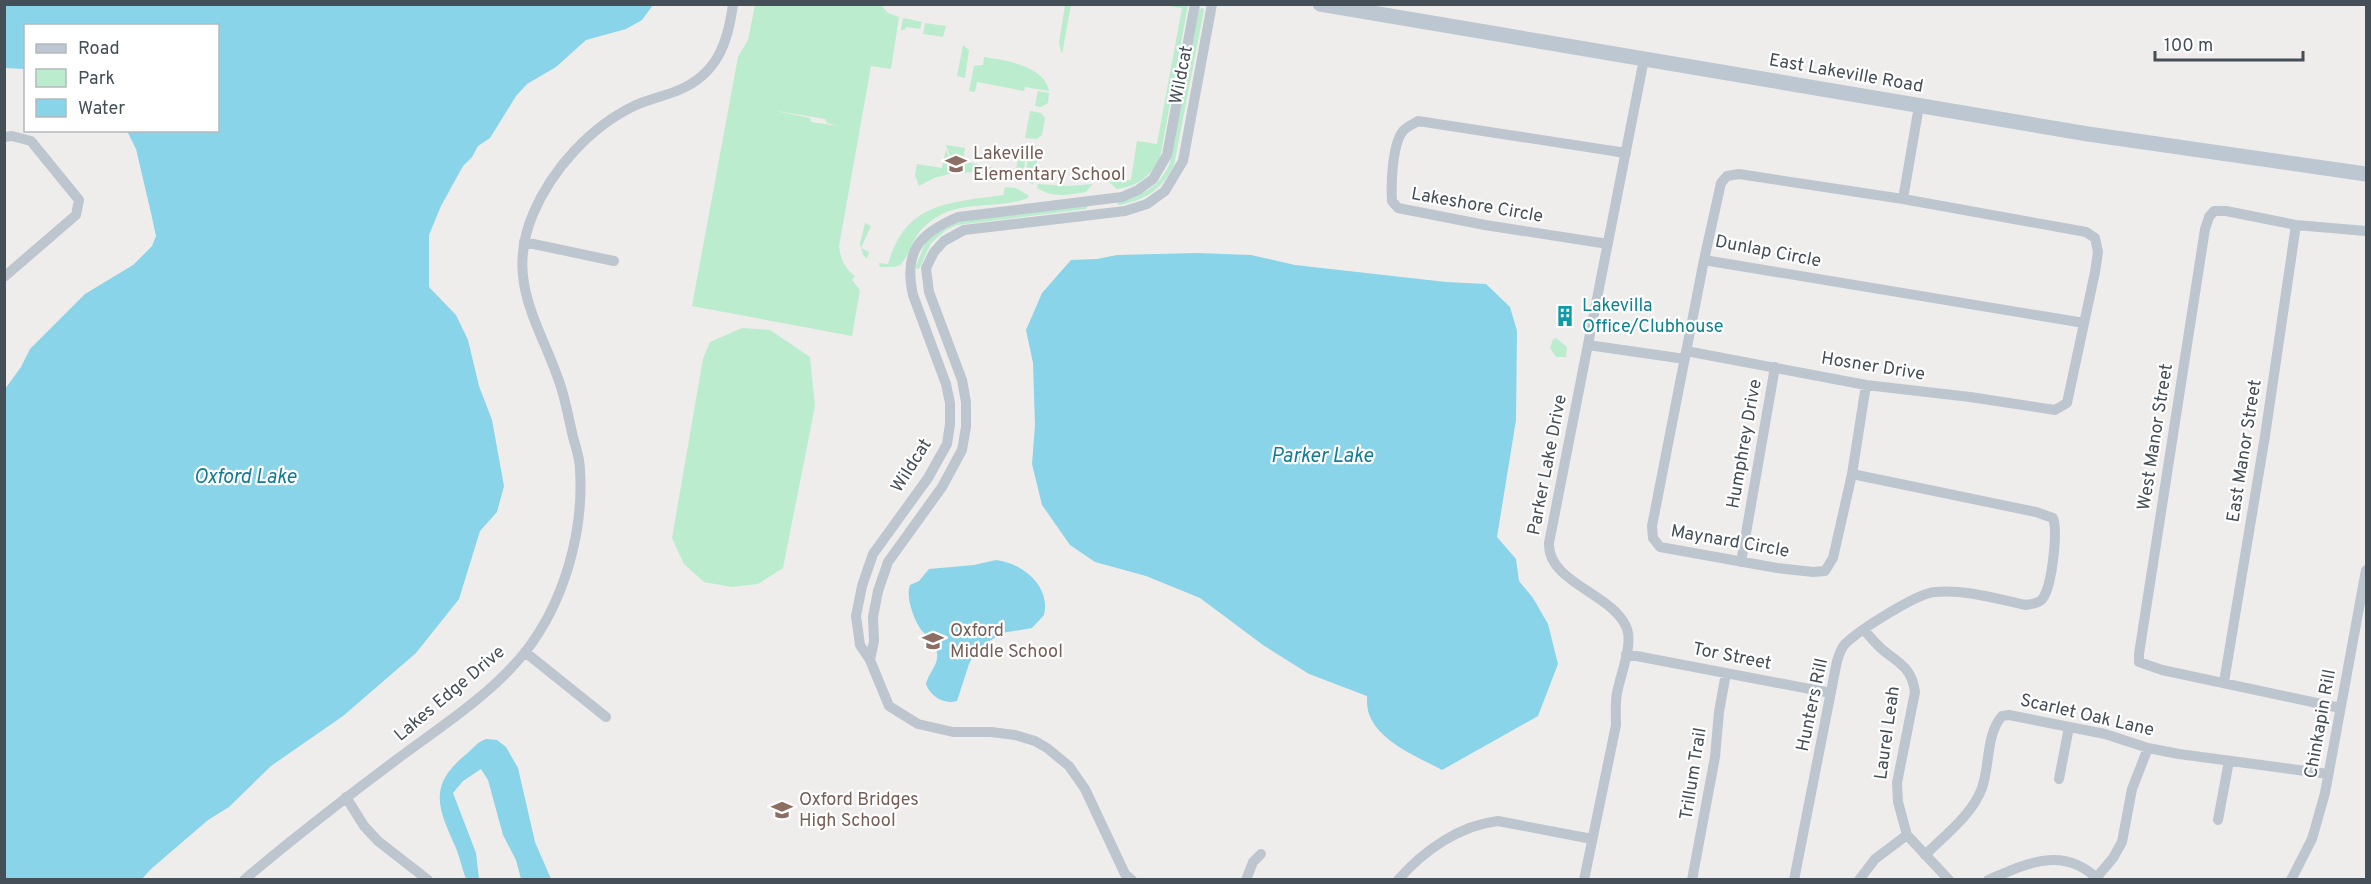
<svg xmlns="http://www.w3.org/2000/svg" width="2371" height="884" font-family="Overpass,sans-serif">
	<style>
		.green { fill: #baeccd; fill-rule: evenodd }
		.water { fill: #89d4e8 }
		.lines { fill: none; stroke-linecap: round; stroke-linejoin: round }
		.street { stroke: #bdc6ce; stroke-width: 10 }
		.secondary { stroke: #bdc7d2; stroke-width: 15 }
		.labels { text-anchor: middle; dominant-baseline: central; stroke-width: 4.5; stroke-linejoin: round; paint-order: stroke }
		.street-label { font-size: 18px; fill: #454f58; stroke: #fff }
		.education-label { font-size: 18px; fill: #785e54; stroke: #fff; text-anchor: start }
		.culture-label { font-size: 18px; fill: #0d838f; stroke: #fff; text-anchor: start }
		.water-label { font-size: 20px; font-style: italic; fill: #117c98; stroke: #fff }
	</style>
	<rect width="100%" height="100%" fill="#efecec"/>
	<path class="green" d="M 755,5 L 881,5 L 888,13 L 899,17 L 891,69 L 871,66 L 839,246 C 840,258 845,269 855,276 L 852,280 L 860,290 L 852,336 L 692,306 L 738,57 L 748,40 ZM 771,110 L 825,119 L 827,123 L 838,126 L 811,122 L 810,118 Z
		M 1065,5 L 1071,5 L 1062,54 L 1059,43 Z
		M 1162,5 L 1188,5 L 1160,158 C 1150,177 1138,186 1117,189 L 1109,182 L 1131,180 L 1137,141 L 1157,144 L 1182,8 Z
		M 1203,8 L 1204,10 L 1174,165 C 1162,189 1146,200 1119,205 L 1117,203 L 1119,200 C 1143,196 1160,186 1170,163 L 1199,9 Z
		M 903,18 L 922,22 L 920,29 L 906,27 L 905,30 L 901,30 Z
		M 925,23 L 946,26 L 943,37 L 923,34 Z
		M 963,45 L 969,50 L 965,78 L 957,76 Z
		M 984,57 C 1004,60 1045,66 1049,91 L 1025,87 L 1024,91 L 977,82 L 975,92 L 969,91 L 974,66 L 983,65 Z
		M 1038,91 L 1049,93 L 1048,103 L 1041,107 L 1035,106 Z
		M 1030,111 L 1041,113 L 1045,118 L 1042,135 L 1036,139 L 1025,138 Z
		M 1021,142 L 1026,153 L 1024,170 L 1021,172 L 1005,170 L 1016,170 Z
		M 1030,144 L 1035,145 L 1039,151 L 1033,185 L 1025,178 Z
		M 946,145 L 965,148 L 963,161 L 1003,170 L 959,173 L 954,169 Z
		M 946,149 L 952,169 L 949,174 L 934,178 L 919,186 L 915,175 L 917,164 L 942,168 Z
		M 1038,184 L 1070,186 L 1092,184 L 1092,185 L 1086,192 C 1068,195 1053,198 1037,188 Z
		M 1005,187 L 1016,188 L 1028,195 L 1028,198 C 993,211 956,197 925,226 C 912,237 911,254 900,265 L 894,267 L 880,267 L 879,263 L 888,264 C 906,202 948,203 1003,195 Z
		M 1088,205 L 1086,209 L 957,225 L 946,230 L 931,243 L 919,269 L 915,268 L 926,241 L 955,220 Z
		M 865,223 L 871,226 L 861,248 L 869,252 L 867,259 L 863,255 L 860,244 Z
		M 742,328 L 770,330 L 810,357 L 815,406 L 783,568 L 758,584 L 732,587 L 704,582 L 684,564 L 672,538 L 703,359 L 710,342 Z
		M 1556,338 L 1567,347 L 1566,357 L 1556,357 L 1550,348 L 1553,339 Z"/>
	<path class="water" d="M 5,4 L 653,5 L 642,20 L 626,29 L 586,40 L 556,67 L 527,84 L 516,96 L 490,138 L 478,146 L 472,157 L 463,166 L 441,206 L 429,235 L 429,287 L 456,315 L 468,340 L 479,386 L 492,420 L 504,486 L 497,512 L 480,531 L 459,599 L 416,653 L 343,716 L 271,766 L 229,807 L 208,820 L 151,869 L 142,879 L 5,879 L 5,389 L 21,367 L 30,349 L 85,294 L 133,265 L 152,246 L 156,236 L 151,213 L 136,149 L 127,131 L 218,130 L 218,26 L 26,26 L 25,69 L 5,68 Z
		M 1197,253 L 1251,255 L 1295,265 L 1446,282 L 1486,284 L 1510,307 L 1517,331 L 1516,420 L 1497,537 L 1516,559 L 1519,581 L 1533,598 L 1548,624 L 1558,664 L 1538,716 L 1442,770 C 1418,757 1379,742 1369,714 C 1367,709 1367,702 1367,696 L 1309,674 L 1263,645 L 1200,598 L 1146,576 L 1095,562 L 1070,545 L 1042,505 L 1032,464 L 1035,425 L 1033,363 L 1026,330 L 1042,293 L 1071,260 L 1097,259 L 1117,255 Z
		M 996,560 C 1022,563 1051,586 1044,615 L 1032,628 L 1002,633 L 976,650 L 969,664 L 957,701 C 944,705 930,696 926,684 C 928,673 939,665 937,653 C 936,642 931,641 924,633 C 915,624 905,597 910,585 L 919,581 L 929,569 L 974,565 Z
		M 486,739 L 497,740 L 506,747 L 518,768 L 535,842 L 551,879 L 521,879 L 516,860 L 503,835 L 488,780 L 481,769 L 463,781 L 453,793 L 476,853 L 479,879 L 466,879 C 462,869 460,858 456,848 C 439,810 427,787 464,756 C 472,750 477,742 486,739 Z"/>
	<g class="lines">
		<path class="street" d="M 4,137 L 12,136 L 31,141 L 79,200 L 76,215 L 4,277
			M 1903,199 L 1919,106
			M 524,242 L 614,261
			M 1608,244 L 1485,225 L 1398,208 L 1392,201 C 1391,184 1392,140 1405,129 C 1408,126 1414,124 1418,121 L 1626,153
			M 1704,260 L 1652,526 L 1653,538 L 1660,547 L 1777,568 L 1813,572 L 1825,571 L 1833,558 L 1852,474 L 1866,385
			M 1588,345 L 1685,359
			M 1686,351 L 1866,385 L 1970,397 L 2055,410 L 2067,403 L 2095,272 L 2098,252 L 2095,238 L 2086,232 L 1903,199 L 1739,174 L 1727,176 L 1721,183 L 1704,260 L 2084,323
			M 1741,562 L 1775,367
			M 1864,630 C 1870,637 1877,645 1884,651 C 1901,664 1912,669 1915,692 L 1897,783 L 1898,802 L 1907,835 L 1949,880
			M 525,652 L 606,717
			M 1626,654 L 1831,693
			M 870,660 L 874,641 L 873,617 L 878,591 L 888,562 L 942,487 L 962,450 L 966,427 L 966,402 L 962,380 L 929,292 L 926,268 L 934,252 L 944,241 L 964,230 L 1125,211 L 1147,204 L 1165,191 L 1183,161 L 1212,4
			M 2224,682 L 2265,436 L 2296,225
			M 2340,708 L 2162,670 L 2139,662 L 2139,654 L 2205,229 L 2209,217 L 2214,211 L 2226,211 L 2296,225 L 2366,231
			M 2059,779 L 2069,727
			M 346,797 L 364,826 L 378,841 L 428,880
			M 2218,820 L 2229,761
			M 1925,855 C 1945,835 1972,815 1982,788 C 1990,765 1986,734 2002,716 L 2009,715 L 2105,734 L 2148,748 L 2179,754 L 2328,774
			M 2097,877 L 2113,858 L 2122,842 L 2132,789 L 2148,748
			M 244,880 C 293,838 344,799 396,760 C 440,727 491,695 526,651 C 564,602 584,532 580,470 C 580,459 576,447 573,437 C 569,420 566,403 561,387 C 541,325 504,283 533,214 C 552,169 591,126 636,105 C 649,99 665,96 679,90 C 717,74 728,43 733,4
			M 1132,880 L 1125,874 L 1085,789 L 1069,766 L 1047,748 L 1035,741 L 1015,735 L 991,732 L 953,732 L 918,724 L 889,706 L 870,660 L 860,645 L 856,616 L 862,586 L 873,554 L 928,478 L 947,444 L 950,424 L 950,403 L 946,384 L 913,295 C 903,251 920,233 958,217 L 1122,197 L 1138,190 L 1153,179 L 1167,155 L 1195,4
			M 1246,880 L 1253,862 L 1261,854
			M 1398,880 C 1423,851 1460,825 1498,821 L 1592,839
			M 1584,880 L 1616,725 C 1616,715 1615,704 1617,693 C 1620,676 1633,645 1627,629 C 1615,594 1547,583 1549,543 L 1644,59
			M 1692,880 L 1715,757 L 1719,712 L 1726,673
			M 1794,880 L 1837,661 C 1839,655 1841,648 1845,644 C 1858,631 1917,593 1935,592 C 1965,589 1997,599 2026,605 C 2032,604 2040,603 2043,598 C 2052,585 2058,532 2053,518 L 2036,512 L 1852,474
			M 1859,880 L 1875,859 L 1907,835
			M 1988,880 C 2028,863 2063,845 2099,880
			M 2291,880 L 2312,839 L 2325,793 L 2366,570"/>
		<path class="secondary" d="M 1320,4 L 2088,134 L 2366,174"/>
	</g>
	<defs>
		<symbol id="school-bare" viewBox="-9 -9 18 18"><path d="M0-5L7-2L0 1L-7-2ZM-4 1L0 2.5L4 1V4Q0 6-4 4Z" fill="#8d6e63" stroke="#fff" stroke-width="2.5" paint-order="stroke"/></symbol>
		<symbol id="building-bare" viewBox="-9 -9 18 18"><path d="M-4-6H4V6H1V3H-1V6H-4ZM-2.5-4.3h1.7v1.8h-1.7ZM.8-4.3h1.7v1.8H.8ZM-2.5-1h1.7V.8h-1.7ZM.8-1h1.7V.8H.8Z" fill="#0f9aa8" stroke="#fff" stroke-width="2.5" paint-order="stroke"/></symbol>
	</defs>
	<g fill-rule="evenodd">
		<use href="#school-bare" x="941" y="149" width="30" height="30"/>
		<use href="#building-bare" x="1550" y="301" width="30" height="30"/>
		<use href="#school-bare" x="918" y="626" width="30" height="30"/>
		<use href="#school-bare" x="767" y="795" width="30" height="30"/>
	</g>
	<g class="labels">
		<g class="street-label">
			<text transform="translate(1846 74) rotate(10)">East Lakeville Road</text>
			<text transform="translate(1182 75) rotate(-79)">Wildcat</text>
			<text transform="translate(1477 206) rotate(10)">Lakeshore Circle</text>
			<text transform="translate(1768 252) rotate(11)">Dunlap Circle</text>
			<text transform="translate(1873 367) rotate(9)">Hosner Drive</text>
			<text transform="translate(2156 437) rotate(-81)">West Manor Street</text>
			<text transform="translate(1745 444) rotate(-80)">Humphrey Drive</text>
			<text transform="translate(2245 451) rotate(-81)">East Manor Street</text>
			<text transform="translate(1548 465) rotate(-79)">Parker Lake Drive</text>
			<text transform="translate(912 466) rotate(-58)">Wildcat</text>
			<text transform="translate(1730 542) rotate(10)">Maynard Circle</text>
			<text transform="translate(1732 657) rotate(11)">Tor Street</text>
			<text transform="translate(450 694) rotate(-40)">Lakes Edge Drive</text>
			<text transform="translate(1813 705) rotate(-78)">Hunters Rill</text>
			<text transform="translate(2087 716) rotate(13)">Scarlet Oak Lane</text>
			<text transform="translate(2321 724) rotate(-80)">Chinkapin Rill</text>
			<text transform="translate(1888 733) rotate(-82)">Laurel Leah</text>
			<text transform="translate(1694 774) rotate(-81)">Trillum Trail</text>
		</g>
		<g class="education-label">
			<text x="973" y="154">Lakeville<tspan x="973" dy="21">Elementary School</tspan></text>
			<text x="950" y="631">Oxford<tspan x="950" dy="21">Middle School</tspan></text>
			<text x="799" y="800">Oxford Bridges<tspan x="799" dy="21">High School</tspan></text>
		</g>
		<g class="culture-label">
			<text x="1582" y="306">Lakevilla<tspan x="1582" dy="21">Office/Clubhouse</tspan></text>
		</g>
		<g class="water-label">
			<text x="1322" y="457">Parker Lake</text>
			<text x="245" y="478">Oxford Lake</text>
		</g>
	</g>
	<rect width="2371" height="884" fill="none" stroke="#454f58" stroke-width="12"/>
	<rect x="24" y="24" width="195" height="108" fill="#ffffff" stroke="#b5b9bc" stroke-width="1.5"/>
	<rect x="36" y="44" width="30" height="9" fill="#bdc7d2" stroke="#b5b9bc" stroke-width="1.5"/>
	<text x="78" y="54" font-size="18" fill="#454f58">Road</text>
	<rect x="36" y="69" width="30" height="18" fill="#baeccd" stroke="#b5b9bc" stroke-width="1.5"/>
	<text x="78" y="84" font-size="18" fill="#454f58">Park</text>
	<rect x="36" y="99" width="30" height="18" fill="#89d4e8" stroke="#b5b9bc" stroke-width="1.5"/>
	<text x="78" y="114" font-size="18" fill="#454f58">Water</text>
	<path d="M2155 51v9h148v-9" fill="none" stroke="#454f58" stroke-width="3"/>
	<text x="2164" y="51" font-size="18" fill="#454f58" stroke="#ffffff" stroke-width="4.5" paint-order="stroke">100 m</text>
</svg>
